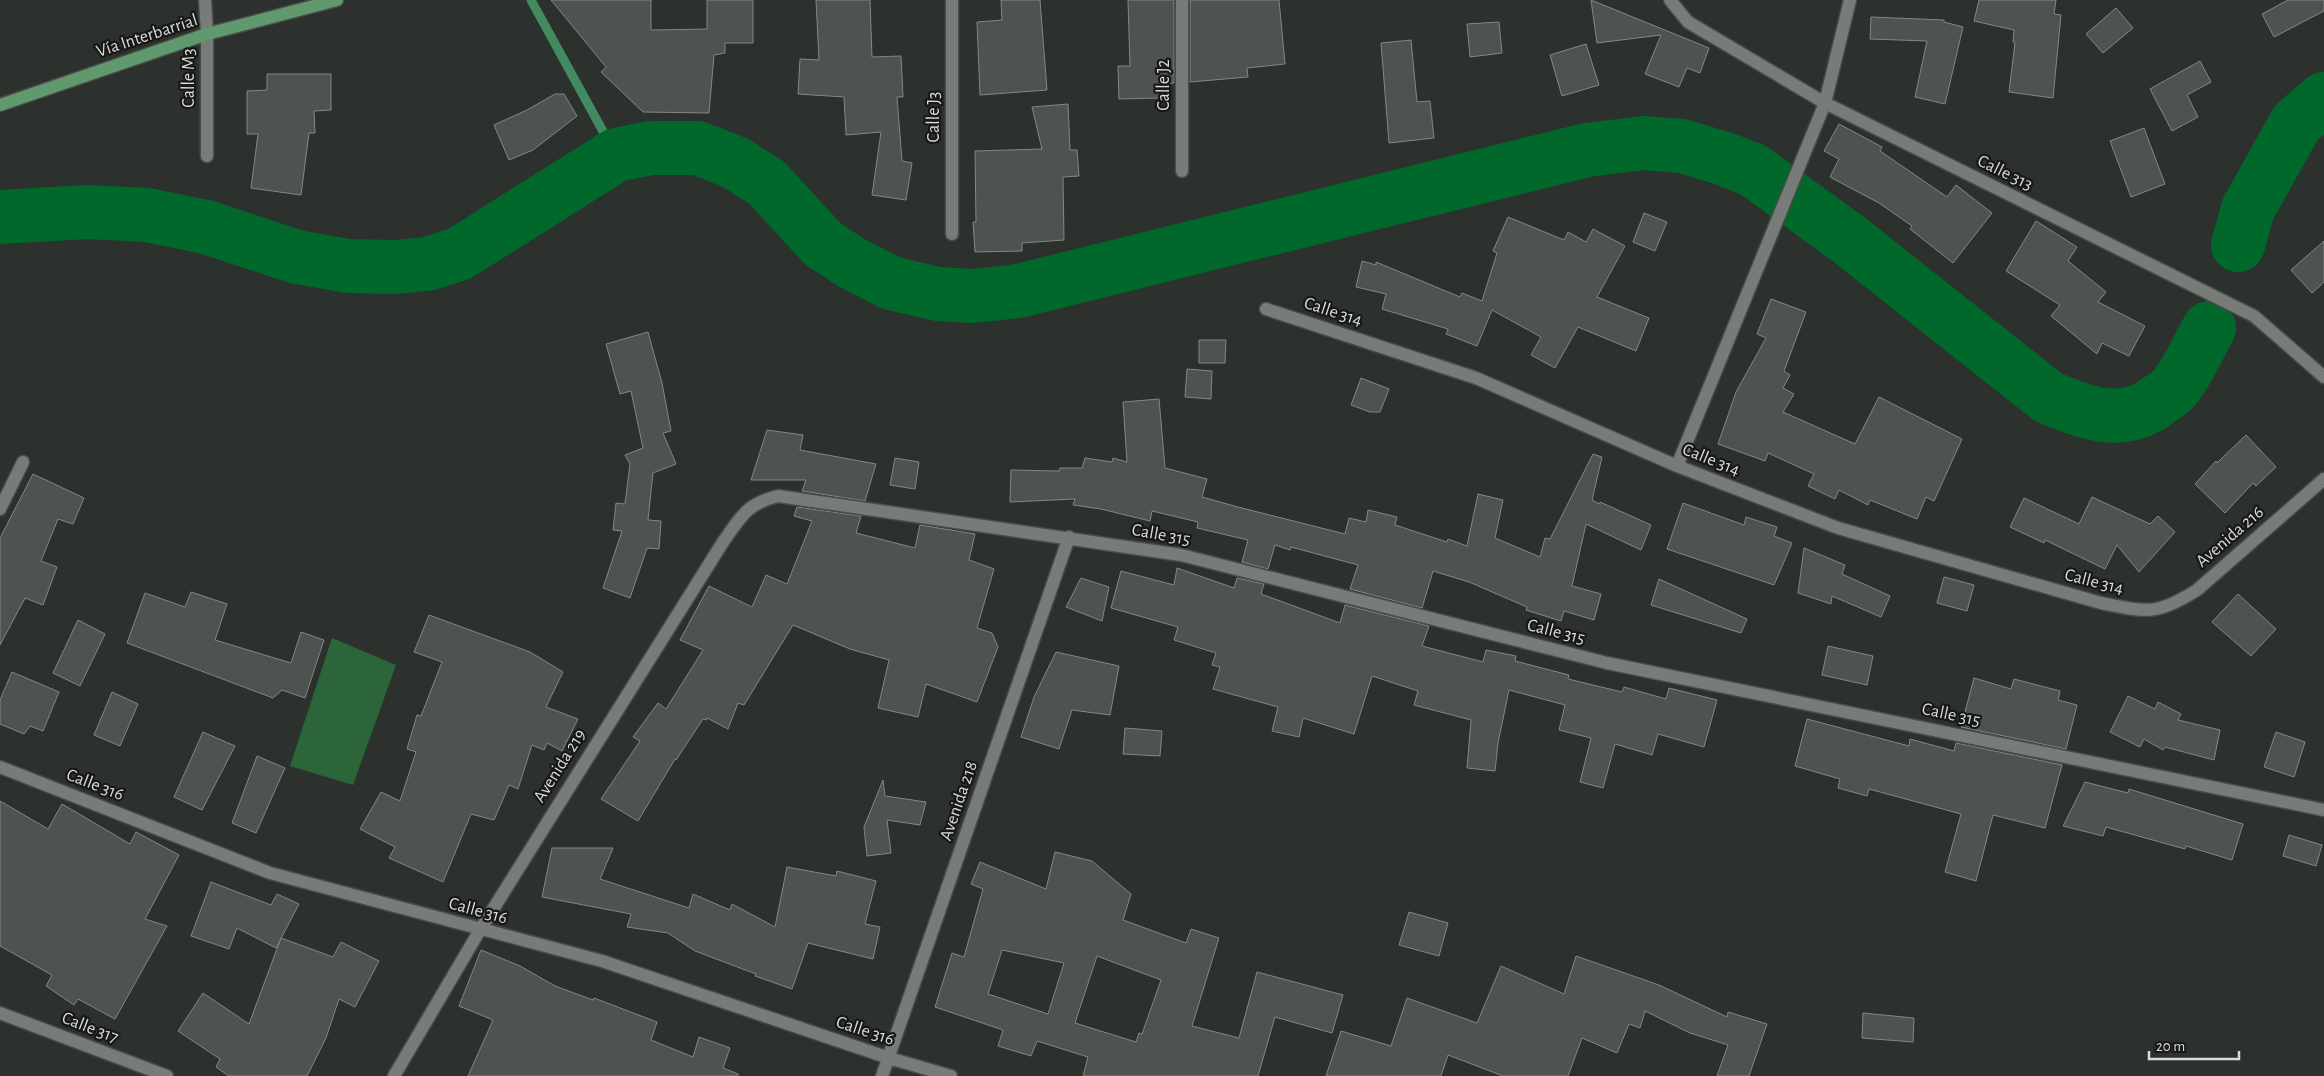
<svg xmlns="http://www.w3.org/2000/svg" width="2324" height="1076" font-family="'Alegreya Sans',sans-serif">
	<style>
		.green { fill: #2c653a }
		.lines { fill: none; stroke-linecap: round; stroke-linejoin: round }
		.stream { stroke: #428b60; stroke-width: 9 }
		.river { stroke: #01682c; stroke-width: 54 }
		.building { fill: #4f534f; stroke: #838884; fill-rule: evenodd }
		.street-casing { stroke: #484c49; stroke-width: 15 }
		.primary-casing { stroke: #484c49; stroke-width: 15 }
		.street { stroke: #777c78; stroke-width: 12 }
		.primary { stroke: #61996e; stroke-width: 12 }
		.labels { text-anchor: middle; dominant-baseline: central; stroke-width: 4.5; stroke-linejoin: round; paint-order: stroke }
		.street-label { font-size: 18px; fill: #d9dcd9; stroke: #171817 }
	</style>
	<rect width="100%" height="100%" fill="#2d312d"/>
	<path class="green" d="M 332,638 L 396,665 L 353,785 L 290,766 Z"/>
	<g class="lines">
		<path class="stream" d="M 531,0 L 616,155"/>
		<path class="river" d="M 0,217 L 87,212 L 147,215 L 206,227 L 297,257 L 348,266 L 396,267 L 427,264 L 459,254 L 616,155 L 651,148 L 698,148 L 736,163 L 767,183 L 823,244 L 852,263 L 891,283 L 938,294 L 973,296 L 1018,291 L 1587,150 L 1643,143 L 1682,146 L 1725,159 L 1753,170 L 1847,238 L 2048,397 C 2084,413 2124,428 2159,400 C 2164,396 2170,393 2174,388 C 2188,372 2198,347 2209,328
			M 2238,245 L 2248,209 L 2296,123 L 2324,99"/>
	</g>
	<path class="building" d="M 551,0 L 651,0 L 651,30 L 707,29 L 707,0 L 753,0 L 753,43 L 725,43 L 725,53 L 714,55 L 709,113 L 643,112 L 601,72 L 606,67 Z
		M 816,0 L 870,0 L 872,57 L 901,56 L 903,97 L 897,97 L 902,161 L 912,163 L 906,200 L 872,195 L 881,132 L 846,135 L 844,97 L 798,94 L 800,59 L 819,60 Z
		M 1001,0 L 1040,0 L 1047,90 L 980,95 L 977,22 L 1002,20 Z
		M 1128,0 L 1174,0 L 1174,83 L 1160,84 L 1160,98 L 1119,99 L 1118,66 L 1130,66 Z
		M 1190,0 L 1279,0 L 1285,64 L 1247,68 L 1248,77 L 1190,82 Z
		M 1591,0 L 1709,48 L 1700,73 L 1687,68 L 1679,87 L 1645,74 L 1661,35 L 1597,43 Z
		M 1979,0 L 2056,0 L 2054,14 L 2061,15 L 2053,98 L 2009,92 L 2015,43 L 2013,42 L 2014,30 L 1974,21 Z
		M 2288,0 L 2324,0 L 2324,11 L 2274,37 L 2262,14 Z
		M 2116,8 L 2133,28 L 2103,53 L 2086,34 Z
		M 1871,17 L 1944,20 L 1944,22 L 1963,27 L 1945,104 L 1915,97 L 1927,41 L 1870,39 Z
		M 1499,22 L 1502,53 L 1470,57 L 1467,24 Z
		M 1411,40 L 1417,102 L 1430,101 L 1434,138 L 1389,143 L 1381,43 Z
		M 1586,44 L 1599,85 L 1562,96 L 1550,55 Z
		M 2200,61 L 2211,82 L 2187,95 L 2198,117 L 2172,131 L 2150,89 Z
		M 267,74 L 331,74 L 331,110 L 314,111 L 315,133 L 309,133 L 301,195 L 251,188 L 258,134 L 247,134 L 247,91 L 267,90 Z
		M 555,94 L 564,94 L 577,116 L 533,150 L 509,160 L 494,125 L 527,110 Z
		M 1068,104 L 1070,150 L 1077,150 L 1079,176 L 1063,177 L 1064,240 L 1022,243 L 1022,251 L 975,252 L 973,222 L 976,222 L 975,151 L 1042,149 L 1032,107 Z
		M 1839,124 L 1882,147 L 1880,151 L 1947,197 L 1956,185 L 1992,213 L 1953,263 L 1910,229 L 1912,226 L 1879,203 L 1830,177 L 1839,159 L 1824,151 Z
		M 2144,128 L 2165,184 L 2131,197 L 2110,141 Z
		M 1644,213 L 1667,222 L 1655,251 L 1633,242 Z
		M 1508,217 L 1564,240 L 1568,232 L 1586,242 L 1593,229 L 1625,246 L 1597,297 L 1649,318 L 1636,351 L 1578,327 L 1555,368 L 1531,355 L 1541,337 L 1492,310 L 1477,346 L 1446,334 L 1448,329 L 1382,309 L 1386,294 L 1356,287 L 1362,261 L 1376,265 L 1376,262 L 1460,297 L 1462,293 L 1482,301 L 1497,253 L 1493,251 Z
		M 2036,221 L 2077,247 L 2068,261 L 2106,292 L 2098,302 L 2145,326 L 2129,356 L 2102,343 L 2097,354 L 2051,316 L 2060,305 L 2006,271 Z
		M 2324,241 L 2324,282 L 2312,293 L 2291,270 Z
		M 1771,299 L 1806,312 L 1784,371 L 1790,375 L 1783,388 L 1794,394 L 1783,412 L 1855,444 L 1879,397 L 1962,439 L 1934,501 L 1926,497 L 1917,519 L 1870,500 L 1868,505 L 1839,490 L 1835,499 L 1808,486 L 1814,474 L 1768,453 L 1765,461 L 1718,444 L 1736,392 L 1766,338 L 1757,334 Z
		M 648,332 L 662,383 L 671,431 L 663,433 L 676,464 L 653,473 L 648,520 L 661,521 L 659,549 L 647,548 L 630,598 L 603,588 L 622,531 L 613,530 L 616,503 L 625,504 L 630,464 L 625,455 L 643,448 L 631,391 L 620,394 L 606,344 Z
		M 1199,340 L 1226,340 L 1225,363 L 1199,363 Z
		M 1187,369 L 1212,371 L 1211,399 L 1185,397 Z
		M 1361,378 L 1389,389 L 1380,412 L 1370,412 L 1351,405 Z
		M 1159,399 L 1165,468 L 1207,479 L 1202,497 L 1238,507 L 1345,534 L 1349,518 L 1366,522 L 1368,510 L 1397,517 L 1395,525 L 1447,542 L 1448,539 L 1467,546 L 1478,494 L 1503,500 L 1495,538 L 1540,557 L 1545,538 L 1550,539 L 1593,454 L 1602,457 L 1592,500 L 1599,504 L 1600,502 L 1651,525 L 1641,550 L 1586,524 L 1572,586 L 1601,594 L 1594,620 L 1564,611 L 1561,621 L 1526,610 L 1527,607 L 1469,582 L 1433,571 L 1422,608 L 1350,589 L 1358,565 L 1291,547 L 1290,550 L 1275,545 L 1268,569 L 1242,562 L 1248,540 L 1197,528 L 1198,522 L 1152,511 L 1150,521 L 1101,509 L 1073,505 L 1075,499 L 1010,502 L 1011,470 L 1059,471 L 1060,468 L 1082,468 L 1085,458 L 1112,462 L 1113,458 L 1127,462 L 1123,402 Z
		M 767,430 L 803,435 L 800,450 L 876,464 L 865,501 L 802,491 L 806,480 L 751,480 Z
		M 2246,435 L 2276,467 L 2256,486 L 2253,483 L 2225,513 L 2195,484 L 2216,461 L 2217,463 Z
		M 895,458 L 919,462 L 915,489 L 890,485 Z
		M 33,474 L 84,498 L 73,524 L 58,519 L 41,561 L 57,567 L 43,605 L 25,598 L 0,645 L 0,538 Z
		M 2092,497 L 2150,524 L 2158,516 L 2175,532 L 2139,572 L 2117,545 L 2105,569 L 2045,540 L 2044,543 L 2010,527 L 2024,498 L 2079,524 Z
		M 1683,503 L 1744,525 L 1746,517 L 1777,527 L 1774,536 L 1792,543 L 1774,585 L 1667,549 Z
		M 797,507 L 861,516 L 856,533 L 915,548 L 920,525 L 975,534 L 969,560 L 994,569 L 977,628 L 992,633 L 998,647 L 977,702 L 926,684 L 918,717 L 878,708 L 889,660 L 850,649 L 793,625 L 744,705 L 738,703 L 728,729 L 707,718 L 706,720 L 703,719 L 676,760 L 675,759 L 638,821 L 601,799 L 640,741 L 633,737 L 658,703 L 666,709 L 703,650 L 680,640 L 709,586 L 752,607 L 766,575 L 787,584 L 812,521 L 794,516 Z
		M 1804,548 L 1845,565 L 1842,574 L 1890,596 L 1881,617 L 1832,596 L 1831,604 L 1798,593 Z
		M 1177,568 L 1234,588 L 1237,578 L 1264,584 L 1261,594 L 1340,623 L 1345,605 L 1429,626 L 1422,646 L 1483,662 L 1486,650 L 1516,656 L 1515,661 L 1569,675 L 1568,679 L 1622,692 L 1624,687 L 1666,699 L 1669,688 L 1717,700 L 1704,747 L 1658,734 L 1652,755 L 1615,744 L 1603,788 L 1580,782 L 1591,738 L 1559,730 L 1565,705 L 1509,690 L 1498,743 L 1495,771 L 1467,768 L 1471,720 L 1414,705 L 1418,691 L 1372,676 L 1354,734 L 1303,718 L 1299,737 L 1272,731 L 1278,707 L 1213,689 L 1220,667 L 1212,665 L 1216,653 L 1174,640 L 1178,627 L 1111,608 L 1121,571 L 1174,585 Z
		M 1944,577 L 1974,585 L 1967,611 L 1937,603 Z
		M 1081,578 L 1109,587 L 1102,621 L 1066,607 Z
		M 1659,579 L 1747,619 L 1741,633 L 1651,605 Z
		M 191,592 L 227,604 L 215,640 L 291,663 L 301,632 L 324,640 L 305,698 L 282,690 L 273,698 L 127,643 L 145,593 L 185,607 Z
		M 2238,594 L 2276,629 L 2251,656 L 2212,622 Z
		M 429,615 L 530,652 L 563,672 L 546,707 L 578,719 L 562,751 L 547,743 L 544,750 L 532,745 L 518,789 L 509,785 L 494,820 L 471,814 L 443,882 L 389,858 L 395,847 L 360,829 L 381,792 L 400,801 L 416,752 L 407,749 L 417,715 L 421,716 L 442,662 L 414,652 Z
		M 78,620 L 105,634 L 80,686 L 53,673 Z
		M 1828,646 L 1873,656 L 1867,685 L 1822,675 Z
		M 1056,652 L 1119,666 L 1110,715 L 1072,710 L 1059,749 L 1021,737 L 1034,697 Z
		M 12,672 L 59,692 L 43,731 L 30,726 L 24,734 L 0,724 L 0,700 Z
		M 1974,678 L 2011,689 L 2014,679 L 2060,691 L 2058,700 L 2077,705 L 2066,749 L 1961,727 Z
		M 112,692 L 138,704 L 120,746 L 94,735 Z
		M 2128,696 L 2155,709 L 2158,702 L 2181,714 L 2178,720 L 2220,730 L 2214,760 L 2165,747 L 2163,750 L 2144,739 L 2140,747 L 2110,732 Z
		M 1807,719 L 1909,746 L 1910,739 L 1954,751 L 1956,743 L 2062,765 L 2045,828 L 1993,815 L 1976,881 L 1945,872 L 1961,814 L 1869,789 L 1867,796 L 1838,788 L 1840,779 L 1795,766 Z
		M 1125,728 L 1162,731 L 1160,756 L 1123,754 Z
		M 203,732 L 235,746 L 202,810 L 174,797 Z
		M 2276,732 L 2305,742 L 2294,777 L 2264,767 Z
		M 257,756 L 285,768 L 256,833 L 232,823 Z
		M 883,780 L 885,796 L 926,802 L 920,825 L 887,820 L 891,853 L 867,856 L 864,827 Z
		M 2085,782 L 2128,793 L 2129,789 L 2243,824 L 2232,860 L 2186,846 L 2185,849 L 2106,827 L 2103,836 L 2063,826 Z
		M 0,801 L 48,829 L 62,804 L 130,844 L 136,832 L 179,855 L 145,919 L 167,926 L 115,1019 L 78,999 L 74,1005 L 46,986 L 52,975 L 0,946 Z
		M 2289,835 L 2322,845 L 2316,866 L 2283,856 Z
		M 552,848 L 613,848 L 600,879 L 689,908 L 693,894 L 730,910 L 732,904 L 775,927 L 787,867 L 836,876 L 837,871 L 876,881 L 865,924 L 880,927 L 873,959 L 808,943 L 792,989 L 755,976 L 756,974 L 695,951 L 668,933 L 627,927 L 631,914 L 542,897 Z
		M 1055,852 L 1092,861 L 1131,894 L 1123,920 L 1186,943 L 1191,929 L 1219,938 L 1192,1026 L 1239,1038 L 1257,972 L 1343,995 L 1332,1033 L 1275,1017 L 1258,1076 L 1083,1076 L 1088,1057 L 1037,1041 L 1031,1056 L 998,1046 L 1003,1030 L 935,1007 L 952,953 L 964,957 L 983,889 L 971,884 L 980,862 L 1046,889 ZM 1002,950 L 1064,963 L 1048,1014 L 988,994 ZM 1097,956 L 1161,980 L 1142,1034 L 1139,1033 L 1136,1042 L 1075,1023 Z
		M 211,882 L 271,905 L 277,894 L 299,904 L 276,948 L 237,928 L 229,949 L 191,936 Z
		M 1409,912 L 1448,923 L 1439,956 L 1399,945 Z
		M 281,938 L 333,957 L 341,942 L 379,961 L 355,1007 L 339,999 L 326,1038 L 307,1076 L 229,1076 L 216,1067 L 220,1059 L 178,1031 L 203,993 L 249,1024 Z
		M 481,950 L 520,966 L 555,986 L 593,1000 L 594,998 L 657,1022 L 651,1040 L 693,1057 L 699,1037 L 730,1048 L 723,1068 L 738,1074 L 738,1076 L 468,1076 L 493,1020 L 459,1006 Z
		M 1576,956 L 1659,985 L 1727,1017 L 1728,1012 L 1767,1024 L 1749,1076 L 1717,1076 L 1728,1045 L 1690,1033 L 1645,1011 L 1640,1028 L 1629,1024 L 1617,1053 L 1582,1038 L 1568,1076 L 1503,1076 L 1448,1055 L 1441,1076 L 1326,1076 L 1341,1031 L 1391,1046 L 1407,998 L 1477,1023 L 1501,966 L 1564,994 Z
		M 1863,1013 L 1914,1018 L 1913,1042 L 1862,1038 Z"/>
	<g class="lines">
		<defs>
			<path id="street" d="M 205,0 L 207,34 L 207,156
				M 1182,0 L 1182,171
				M 1670,0 L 1688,22 L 1825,103 L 2254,316 L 2324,377
				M 952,234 L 952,0
				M 1266,309 L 1476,378 L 1677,466 L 1838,528 L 2101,603 C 2147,612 2156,616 2197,590 L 2324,479
				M 1677,466 L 1825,103 L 1850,0
				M 0,509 L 23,462
				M 0,767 L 270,873 L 602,961 L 889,1058 L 951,1076
				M 0,1013 L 167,1076
				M 394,1076 L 480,930 L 723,542 C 741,517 746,504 778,496 L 1181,555 L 1607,663 L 2324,810
				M 882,1076 L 1069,537"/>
			<path id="primary" d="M 0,105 L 207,34 L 337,0"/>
		</defs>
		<use href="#street" class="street-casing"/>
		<use href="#primary" class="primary-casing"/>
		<use href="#street" class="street"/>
		<use href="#primary" class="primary"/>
	</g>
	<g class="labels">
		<g class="street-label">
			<text transform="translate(147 36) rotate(-18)">Vía Interbarrial</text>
			<text transform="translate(189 78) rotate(-90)">Calle M3</text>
			<text transform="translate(1164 85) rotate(-90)">Calle J2</text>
			<text transform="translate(934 117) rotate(-90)">Calle J3</text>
			<text transform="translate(2005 173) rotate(26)">Calle 313</text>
			<text transform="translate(1333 312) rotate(18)">Calle 314</text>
			<text transform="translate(1711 460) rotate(22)">Calle 314</text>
			<text transform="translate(1161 535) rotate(10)">Calle 315</text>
			<text transform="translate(2230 537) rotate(-41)">Avenida 216</text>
			<text transform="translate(2094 582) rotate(14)">Calle 314</text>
			<text transform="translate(1556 632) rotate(14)">Calle 315</text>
			<text transform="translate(1951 715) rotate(12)">Calle 315</text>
			<text transform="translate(560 766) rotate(-58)">Avenida 219</text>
			<text transform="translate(95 785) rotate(21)">Calle 316</text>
			<text transform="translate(959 801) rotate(-71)">Avenida 218</text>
			<text transform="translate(478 911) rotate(15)">Calle 316</text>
			<text transform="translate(90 1028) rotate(21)">Calle 317</text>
			<text transform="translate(865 1031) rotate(18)">Calle 316</text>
		</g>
	</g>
	<path d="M2149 1051v8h90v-8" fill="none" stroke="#d9dcd9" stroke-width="2.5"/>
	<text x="2156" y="1051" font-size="15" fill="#d9dcd9" stroke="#171817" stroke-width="4" paint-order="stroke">20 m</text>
</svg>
